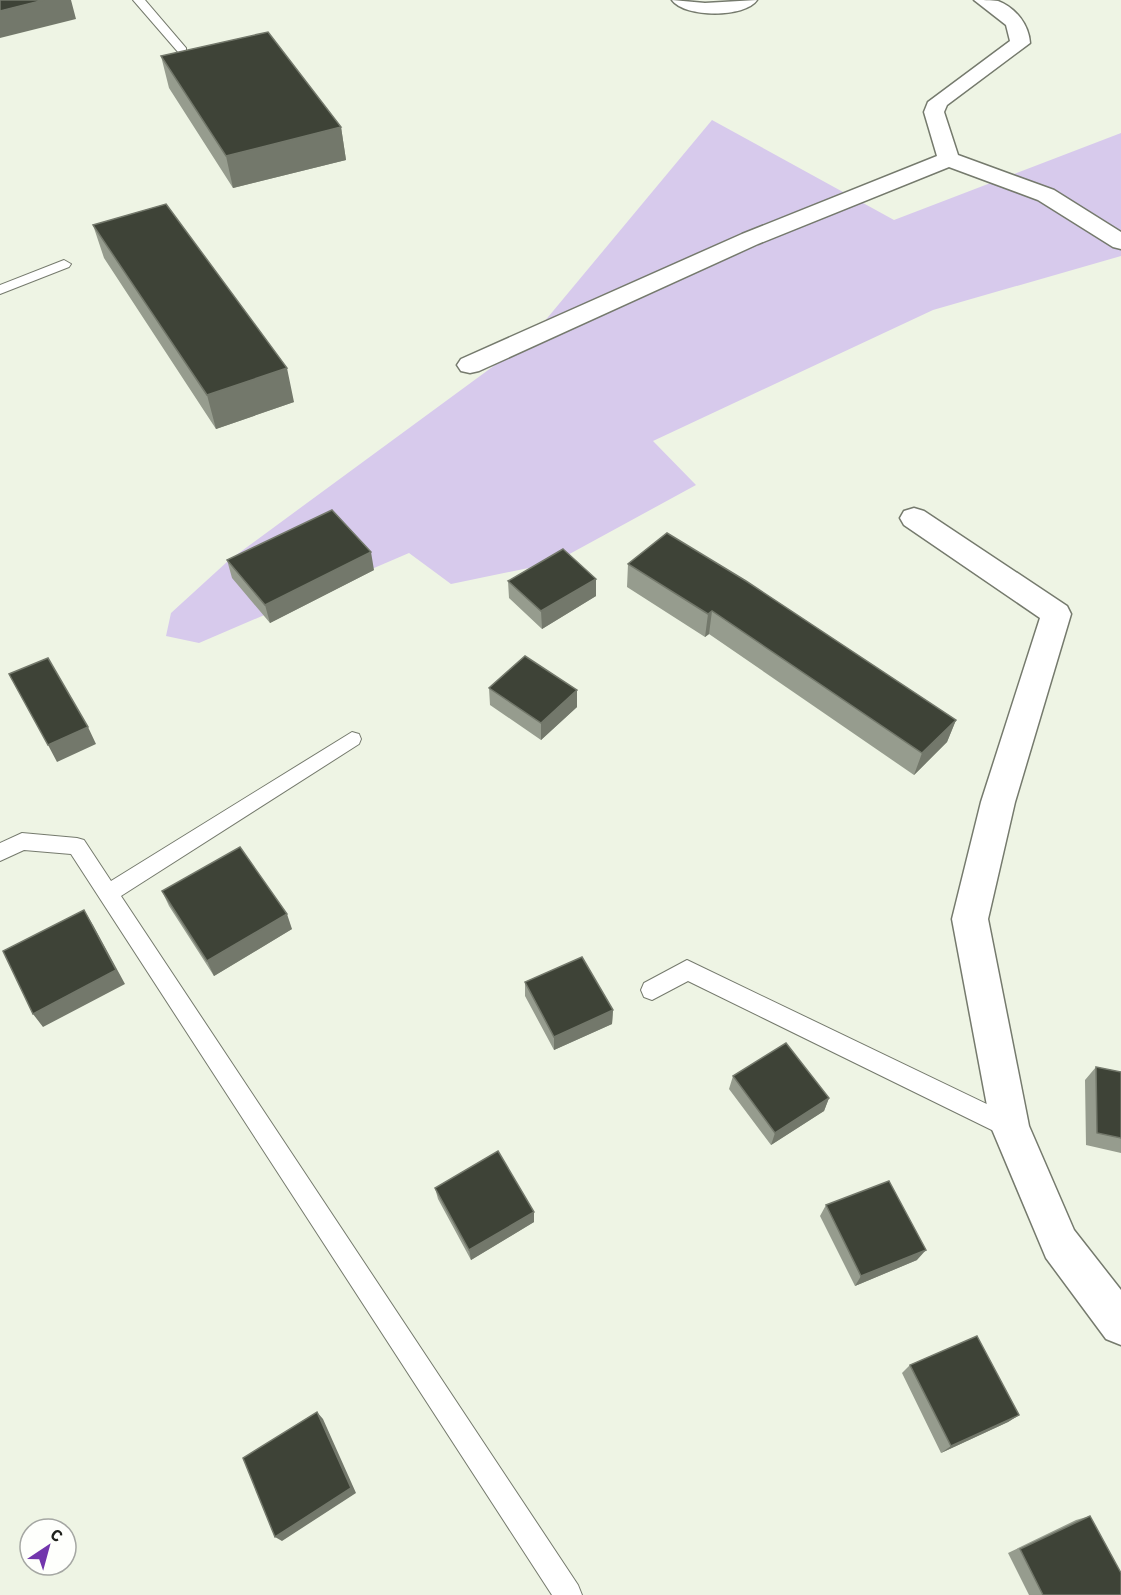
<svg xmlns="http://www.w3.org/2000/svg" width="1121" height="1595" font-family="'IBM Plex Sans',sans-serif">
	<style>
		.green { fill: #d7caec }
		.lines { fill: none; stroke-linecap: round; stroke-linejoin: round }
		.service-casing { stroke: #757a6d; stroke-width: 2 }
		.minor-casing { stroke: #757a6d; stroke-width: 3 }
		.service { fill: #fff; fill-rule: evenodd }
		.minor { fill: #fff; fill-rule: evenodd }
		.wall { fill: #969c8e }
		.shaded-wall { fill: #73786b }
		.building { fill: #3e4337; stroke: #73786b; stroke-width: 1.5 }
	</style>
	<rect width="100%" height="100%" fill="#eef4e4"/>
	<path class="green" d="M 712,120 L 894,220 L 1121,133 L 1121,256 L 933,310 L 653,441 L 696,485 L 553,563 L 451,584 L 409,553 L 199,643 L 166,636 L 171,613 L 228,561 L 529,340 Z"/>
	<g class="lines">
		<defs>
			<path id="service" d="M 133,0 L 145,0 L 186,48 L 186,52 L 178,52 Z
				M 64,260 L 71,264 L 69,267 L 0,294 L 0,285 Z
				M 352,732 L 359,734 L 361,739 L 359,744 L 121,896 L 578,1585 L 582,1595 L 552,1595 L 71,854 L 24,850 L 0,861 L 0,843 L 22,833 L 77,838 L 84,840 L 111,881 Z
				M 687,960 L 1018,1119 L 1021,1127 L 1018,1135 L 1010,1138 L 1002,1135 L 688,981 L 652,1000 L 644,997 L 641,990 L 644,983 Z"/>
			<path id="minor" d="M 672,0 L 705,3 L 757,0 C 745,18 685,18 672,0 Z
				M 974,0 C 981,0 992,0 998,1 C 1016,8 1029,25 1030,43 L 947,105 L 944,112 L 958,155 L 1054,190 L 1121,232 L 1121,249 L 1113,247 L 1038,200 L 949,167 L 758,244 L 479,371 L 470,373 L 461,371 L 457,365 L 461,359 L 742,234 L 937,156 L 924,112 L 928,102 L 1010,41 L 1006,25 Z
				M 914,508 L 924,511 L 1067,606 L 1071,614 L 1015,802 L 988,919 L 1029,1126 L 1074,1230 L 1121,1290 L 1121,1345 L 1106,1339 L 1046,1258 L 991,1127 L 952,919 L 981,802 L 1040,618 L 904,525 L 900,518 L 904,511 Z"/>
		</defs>
		<use href="#service" class="service-casing"/>
		<use href="#minor" class="minor-casing"/>
		<use href="#service" class="service"/>
		<use href="#minor" class="minor"/>
	</g>
	<path class="wall" d="M 161,56 L 341,127 L 346,160 L 233,188 L 169,88 Z
		M 93,225 L 294,402 L 216,429 L 104,258 Z
		M 227,560 L 374,570 L 270,623 L 232,578 Z
		M 628,564 L 956,720 L 947,742 L 914,775 L 709,634 L 705,637 L 627,587 Z
		M 508,581 L 596,596 L 542,629 L 509,598 Z
		M 489,688 L 577,707 L 541,740 L 490,705 Z
		M 162,891 L 292,929 L 214,976 L 169,906 Z
		M 525,982 L 613,1010 L 612,1024 L 554,1050 L 525,996 Z
		M 1096,1067 L 1121,1072 L 1121,1153 L 1086,1145 L 1085,1080 Z
		M 733,1076 L 829,1098 L 824,1111 L 771,1145 L 729,1089 Z
		M 435,1188 L 534,1222 L 471,1260 L 438,1199 Z
		M 826,1205 L 917,1260 L 855,1286 L 820,1216 Z
		M 910,1365 L 1019,1415 L 1008,1422 L 941,1453 L 902,1373 Z
		M 1090,1516 L 1121,1595 L 1029,1595 L 1008,1553 L 1076,1520 Z"/>
	<path class="shaded-wall" d="M 44,0 L 71,0 L 76,19 L 0,38 L 0,11 Z
		M 341,127 L 346,160 L 233,188 L 226,156 Z
		M 287,368 L 294,402 L 216,429 L 207,395 Z
		M 371,552 L 374,570 L 270,623 L 265,605 Z
		M 596,579 L 596,596 L 542,629 L 541,611 Z
		M 712,611 L 709,634 L 705,637 L 708,614 Z
		M 577,690 L 577,707 L 541,740 L 541,723 Z
		M 956,720 L 947,742 L 914,775 L 922,753 Z
		M 88,727 L 96,744 L 57,762 L 48,745 Z
		M 84,910 L 93,925 L 125,984 L 43,1027 L 33,1014 Z
		M 287,914 L 292,929 L 214,976 L 207,961 Z
		M 613,1010 L 612,1024 L 554,1050 L 554,1037 Z
		M 829,1098 L 824,1111 L 771,1145 L 775,1133 Z
		M 534,1212 L 534,1222 L 471,1260 L 469,1250 Z
		M 926,1250 L 917,1260 L 855,1286 L 861,1276 Z
		M 317,1412 L 323,1419 L 356,1493 L 282,1541 L 275,1537 Z
		M 1019,1415 L 1008,1422 L 941,1453 L 951,1446 Z"/>
	<path class="building" d="M 0,0 L 44,0 L 0,11 Z
		M 268,32 L 341,127 L 226,156 L 161,56 Z
		M 166,204 L 287,368 L 207,395 L 93,225 Z
		M 332,510 L 371,552 L 265,605 L 227,560 Z
		M 667,533 L 746,581 L 956,720 L 922,753 L 712,611 L 708,614 L 628,564 Z
		M 563,549 L 596,579 L 541,611 L 508,581 Z
		M 525,656 L 577,690 L 541,723 L 489,688 Z
		M 48,658 L 88,727 L 48,745 L 9,674 Z
		M 240,847 L 287,914 L 207,961 L 162,891 Z
		M 84,910 L 116,970 L 33,1014 L 3,951 Z
		M 582,957 L 613,1010 L 554,1037 L 525,982 Z
		M 786,1043 L 829,1098 L 775,1133 L 733,1076 Z
		M 1096,1067 L 1121,1072 L 1121,1138 L 1097,1133 Z
		M 498,1151 L 534,1212 L 469,1250 L 435,1188 Z
		M 889,1181 L 926,1250 L 861,1276 L 826,1205 Z
		M 977,1336 L 1019,1415 L 951,1446 L 910,1365 Z
		M 317,1412 L 351,1488 L 275,1537 L 243,1458 Z
		M 1090,1516 L 1121,1573 L 1121,1595 L 1043,1595 L 1020,1549 Z"/>
	<g transform="translate(48 1547) rotate(36)"><circle r="28" fill="#fefffc" stroke="#a5a7a3" stroke-width="1.5"/>
	<path d="M0-4.5L10 22L0 15L-10 22Z" fill="#7236ac"/>
	<text y="-9" font-size="16" font-weight="bold" text-anchor="middle" fill="#20221d">С</text>
	</g>
</svg>
